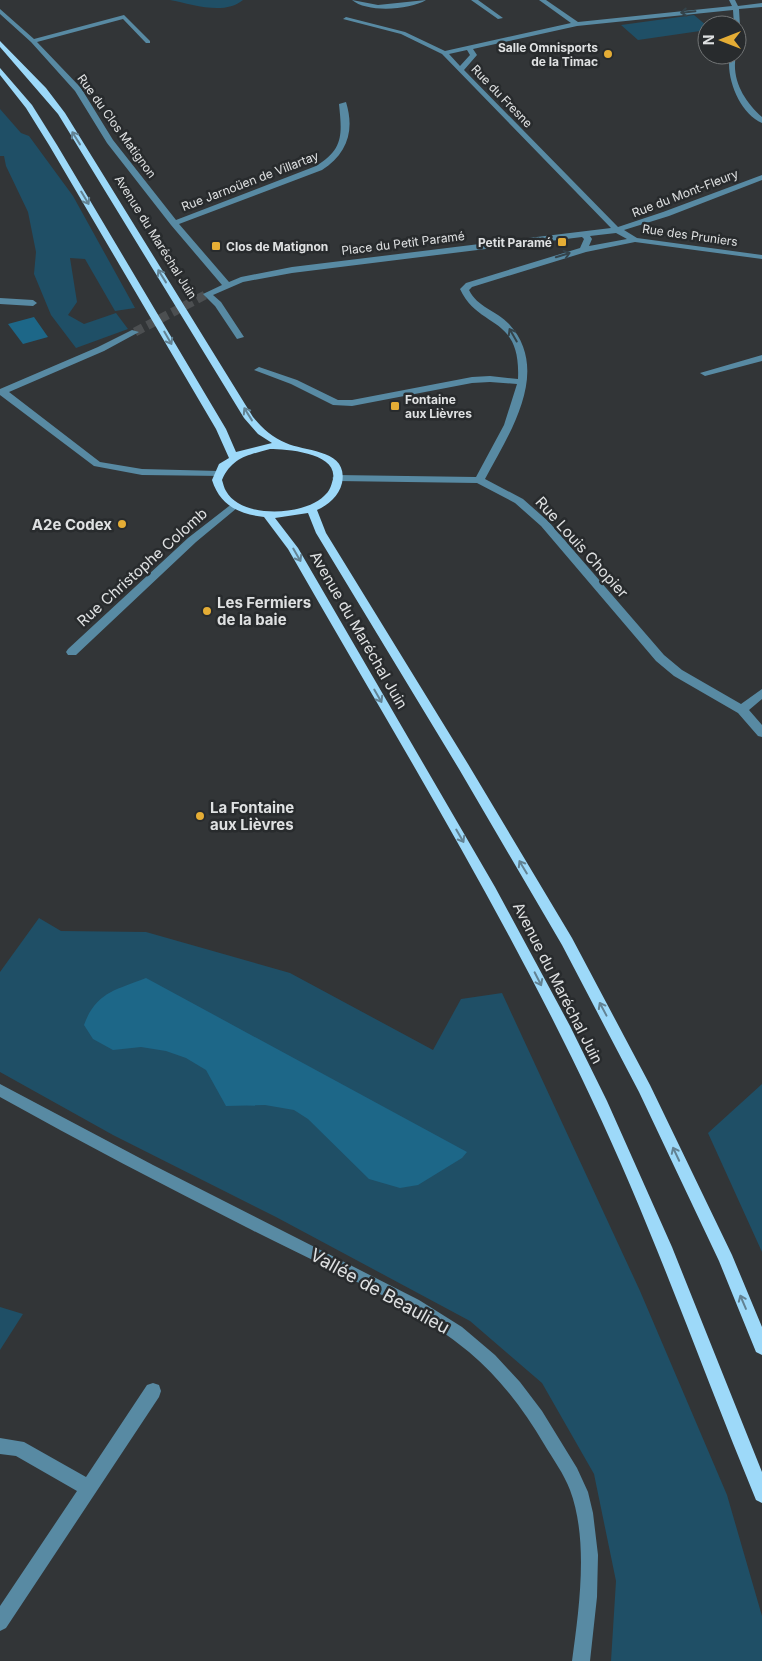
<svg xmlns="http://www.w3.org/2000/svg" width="762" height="1661" font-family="Inter,sans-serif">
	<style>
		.green { fill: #1f4f66 }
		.water { fill: #1d6788 }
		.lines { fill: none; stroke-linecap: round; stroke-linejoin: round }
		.minor-tunnel { stroke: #4c4f51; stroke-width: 9; stroke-dasharray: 9 5; stroke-linecap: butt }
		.minor { fill: #588aa3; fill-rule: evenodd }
		.major { fill: #9dd9f9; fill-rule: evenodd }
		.oneway { stroke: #34434a }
		.oneway2 { stroke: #628293 }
		.poi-dot { fill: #e5ad35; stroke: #282b2d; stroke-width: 2 }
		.labels { text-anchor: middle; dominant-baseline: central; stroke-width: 5; stroke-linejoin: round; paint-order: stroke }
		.far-poi-label { font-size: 12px; font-weight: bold; fill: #dfe1e2; stroke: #282b2d; text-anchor: end }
		.far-street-label { font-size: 12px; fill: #dfe1e2; stroke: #282b2d }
		.poi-label { font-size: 15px; font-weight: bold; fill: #dfe1e2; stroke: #282b2d; text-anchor: start }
		.street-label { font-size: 15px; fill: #dfe1e2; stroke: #282b2d }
		.near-street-label { font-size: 18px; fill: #dfe1e2; stroke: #282b2d }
	</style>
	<rect width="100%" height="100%" fill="#323537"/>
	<path class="green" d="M 170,0 L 243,0 C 224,16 192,4 170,0 Z
		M 694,15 L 707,26 L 707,30 L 638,40 L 621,25 Z
		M 0,109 L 21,133 L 29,136 L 73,196 L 135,308 L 115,311 L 85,259 L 70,258 L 77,302 L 68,315 L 84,324 L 116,313 L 128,329 L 76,348 L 51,315 L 34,274 L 36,252 L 28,212 L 6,166 L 4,156 L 0,156 Z
		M 39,918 L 61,931 L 146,932 L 290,973 L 433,1050 L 461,999 L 502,993 L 640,1291 L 727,1495 L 762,1616 L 762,1661 L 611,1661 L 616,1581 L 594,1474 L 542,1383 L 470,1321 L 276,1217 L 113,1135 L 0,1072 L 0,972 Z
		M 762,1084 L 762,1252 L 708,1133 Z
		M 0,1307 L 23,1314 L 0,1350 Z"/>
	<path class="water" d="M 34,317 L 48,337 L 23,344 L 8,324 Z
		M 146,978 L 467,1152 L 462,1158 L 418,1185 L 400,1188 L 369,1179 L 308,1119 L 294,1110 L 265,1105 L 226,1106 L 206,1070 L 186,1058 L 166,1051 L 141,1047 L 113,1050 L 93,1039 L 84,1025 C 96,992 116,990 146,978 Z"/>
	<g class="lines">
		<path class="minor-tunnel" d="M 135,332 L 207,294"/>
		<path class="minor" d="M 352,0 L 378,5 L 426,0 C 410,10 367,13 352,0 Z
			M 471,0 L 478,0 L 503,18 L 498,19 Z
			M 539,0 L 546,0 L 578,22 L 732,6 L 729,0 L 735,0 L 738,6 L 762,3 L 762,7 L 739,9 L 740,26 L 737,28 L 737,25 L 734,25 L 733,10 L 577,26 L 473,49 L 477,55 L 464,70 L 618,227 L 663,212 L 762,175 L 762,180 L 669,216 L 624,230 L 637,238 L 762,255 L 762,259 L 635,242 L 586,252 L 472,287 L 469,290 C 477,307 497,311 509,324 C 552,371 509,434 485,479 L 523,499 L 549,522 L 664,655 L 682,670 L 741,704 L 762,689 L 762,699 L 749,710 L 762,725 L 762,737 L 758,736 L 738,713 L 674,676 L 656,661 L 541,526 L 515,503 L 477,483 L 337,481 L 332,478 L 337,475 L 476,477 L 504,425 L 517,384 L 490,382 L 472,383 L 352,406 L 333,405 L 291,384 L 254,370 L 259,367 L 297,380 L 338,400 L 352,400 L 472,377 L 490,376 L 518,379 C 521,314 479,330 460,289 L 466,283 L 580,248 L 584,239 L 582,237 L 292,273 L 243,282 L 213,295 L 221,302 L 244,337 L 237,339 L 215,306 L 203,294 L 222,285 L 171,225 L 107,143 L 75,91 L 31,42 L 0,14 L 0,9 L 34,39 L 124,15 L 150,41 L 150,43 L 146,43 L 123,19 L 37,42 L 81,88 L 113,140 L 176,220 L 316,166 C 344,149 342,134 339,104 L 346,102 C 355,131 347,154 322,170 L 179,224 L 229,282 L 241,277 L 292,267 L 611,228 L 442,54 L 401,34 L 343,19 L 346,17 L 405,32 L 445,51 L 571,23 ZM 467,50 L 470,55 L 460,66 L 449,54 ZM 616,233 L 627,239 L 589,246 L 592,239 L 590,236 Z
			M 730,55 L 736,55 C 731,79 744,101 762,117 L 762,123 C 740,114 725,77 730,55 Z
			M 0,298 L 33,300 L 37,303 L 33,306 L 0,304 Z
			M 132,330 L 139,332 L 104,351 L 9,392 L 100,462 L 142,469 L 219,471 L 222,472 L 222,476 L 142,475 L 94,466 L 0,395 L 0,389 L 98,347 Z
			M 762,355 L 762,361 L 705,376 L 700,373 Z
			M 233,503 L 238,506 L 237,508 L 196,542 L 76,655 L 68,655 L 66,652 L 68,649 L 188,538 Z
			M 0,1084 L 153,1165 L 419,1300 L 462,1327 L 495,1355 L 520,1382 L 542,1411 L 577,1468 L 588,1492 L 593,1513 L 598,1555 L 597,1597 L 590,1661 L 572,1661 C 579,1609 589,1541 570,1490 C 564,1474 553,1459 544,1444 C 524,1410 499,1377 469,1352 C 403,1298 321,1266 246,1227 C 163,1185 81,1142 0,1097 Z
			M 153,1383 L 159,1385 L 161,1391 L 159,1397 L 6,1628 L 0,1631 L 0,1606 L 77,1491 L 16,1456 L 0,1454 L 0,1438 L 24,1442 L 86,1477 L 147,1385 Z"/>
		<path class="major" d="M 0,41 L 46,88 L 65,113 L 253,417 C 262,428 272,437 286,443 C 305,452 349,449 342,483 C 339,496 328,505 317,510 L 326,533 L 468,764 L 572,938 L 650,1085 L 732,1255 L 762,1327 L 762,1355 L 756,1352 L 719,1261 L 639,1092 L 562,945 L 459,769 L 316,533 L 308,513 L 275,518 L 298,548 L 495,887 L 570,1026 L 607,1101 L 672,1247 L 762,1472 L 762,1503 L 756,1500 C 701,1367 654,1231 592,1100 C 503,910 392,731 288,549 L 264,517 C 238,514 220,505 212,480 L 219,464 L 229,458 L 216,429 L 49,145 L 26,108 L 0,75 L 0,68 L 32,105 L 57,145 L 226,429 L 236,452 L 272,443 L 258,434 L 244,418 L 58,114 L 0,47 ZM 270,449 C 287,449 338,453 333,479 C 331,486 330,491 324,496 C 304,516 241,519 226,491 C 224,488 223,483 222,480 C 232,457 249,455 270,449 Z"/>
	</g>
	<defs><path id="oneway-shaft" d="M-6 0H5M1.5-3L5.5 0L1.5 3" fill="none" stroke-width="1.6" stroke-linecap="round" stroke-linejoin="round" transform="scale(1.25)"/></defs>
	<g class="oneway">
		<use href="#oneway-shaft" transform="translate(688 12) rotate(174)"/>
		<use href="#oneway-shaft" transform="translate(563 255) rotate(-17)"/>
		<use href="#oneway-shaft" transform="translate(513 335) rotate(-120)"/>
	</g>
	<g class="oneway2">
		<use href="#oneway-shaft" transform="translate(76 138) rotate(-122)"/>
		<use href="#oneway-shaft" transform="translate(85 198) rotate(59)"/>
		<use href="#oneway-shaft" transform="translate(162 276) rotate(-122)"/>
		<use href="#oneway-shaft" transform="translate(168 338) rotate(60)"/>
		<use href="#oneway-shaft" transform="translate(248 414) rotate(-122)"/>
		<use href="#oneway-shaft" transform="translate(297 555) rotate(60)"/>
		<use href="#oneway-shaft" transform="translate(378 696) rotate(60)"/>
		<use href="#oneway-shaft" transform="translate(460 836) rotate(60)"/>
		<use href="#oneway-shaft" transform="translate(523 867) rotate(-121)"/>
		<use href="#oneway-shaft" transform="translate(538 979) rotate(63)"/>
		<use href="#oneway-shaft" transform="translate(603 1009) rotate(-118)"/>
		<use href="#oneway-shaft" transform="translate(676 1154) rotate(-115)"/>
		<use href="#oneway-shaft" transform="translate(743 1302) rotate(-113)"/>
	</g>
	<g class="poi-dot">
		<circle cx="608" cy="54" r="5"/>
		<rect x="557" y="237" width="10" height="10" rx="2.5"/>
		<rect x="211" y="241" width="10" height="10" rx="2.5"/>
		<rect x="390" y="401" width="10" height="10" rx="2.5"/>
		<circle cx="122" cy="524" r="5"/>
		<circle cx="207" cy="611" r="5"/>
		<circle cx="200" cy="816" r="5"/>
	</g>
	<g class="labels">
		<g class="far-poi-label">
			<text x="598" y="47">Salle Omnisports<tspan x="598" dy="14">de la Timac</tspan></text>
			<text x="552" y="242">Petit Paramé</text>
			<text x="226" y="246" text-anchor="start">Clos de Matignon</text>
			<text x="405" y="399" text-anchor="start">Fontaine<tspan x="405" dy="14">aux Lièvres</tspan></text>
		</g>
		<g class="far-street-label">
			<text transform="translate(502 96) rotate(46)">Rue du Fresne</text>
			<text transform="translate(117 126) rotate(54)">Rue du Clos Matignon</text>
			<text transform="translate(250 181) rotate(-21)">Rue Jarnoüen de Villartay</text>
			<text transform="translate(685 193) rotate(-21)">Rue du Mont-Fleury</text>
			<text transform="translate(690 235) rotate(8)">Rue des Pruniers</text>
			<text transform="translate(156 237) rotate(58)">Avenue du Maréchal Juin</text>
			<text transform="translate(403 243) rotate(-7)">Place du Petit Paramé</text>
		</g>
		<g class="poi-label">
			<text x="112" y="524" text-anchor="end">A2e Codex</text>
			<text x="217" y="602">Les Fermiers<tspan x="217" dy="17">de la baie</tspan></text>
			<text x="210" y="807">La Fontaine<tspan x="210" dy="17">aux Lièvres</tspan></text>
		</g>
		<g class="street-label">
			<text transform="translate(582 547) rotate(48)">Rue Louis Chopier</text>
			<text transform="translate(142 567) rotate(-42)">Rue Christophe Colomb</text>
			<text transform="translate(359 630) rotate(60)">Avenue du Maréchal Juin</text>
			<text transform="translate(558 983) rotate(63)">Avenue du Maréchal Juin</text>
		</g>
		<g class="near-street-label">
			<text transform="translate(380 1291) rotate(29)">Vallée de Beaulieu</text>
		</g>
	</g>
	<g transform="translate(722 40) rotate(270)"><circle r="24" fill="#282b2d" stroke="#717475"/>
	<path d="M0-4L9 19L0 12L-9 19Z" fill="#e5ad35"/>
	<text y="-8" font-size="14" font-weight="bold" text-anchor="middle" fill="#dfe1e2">N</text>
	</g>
</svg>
